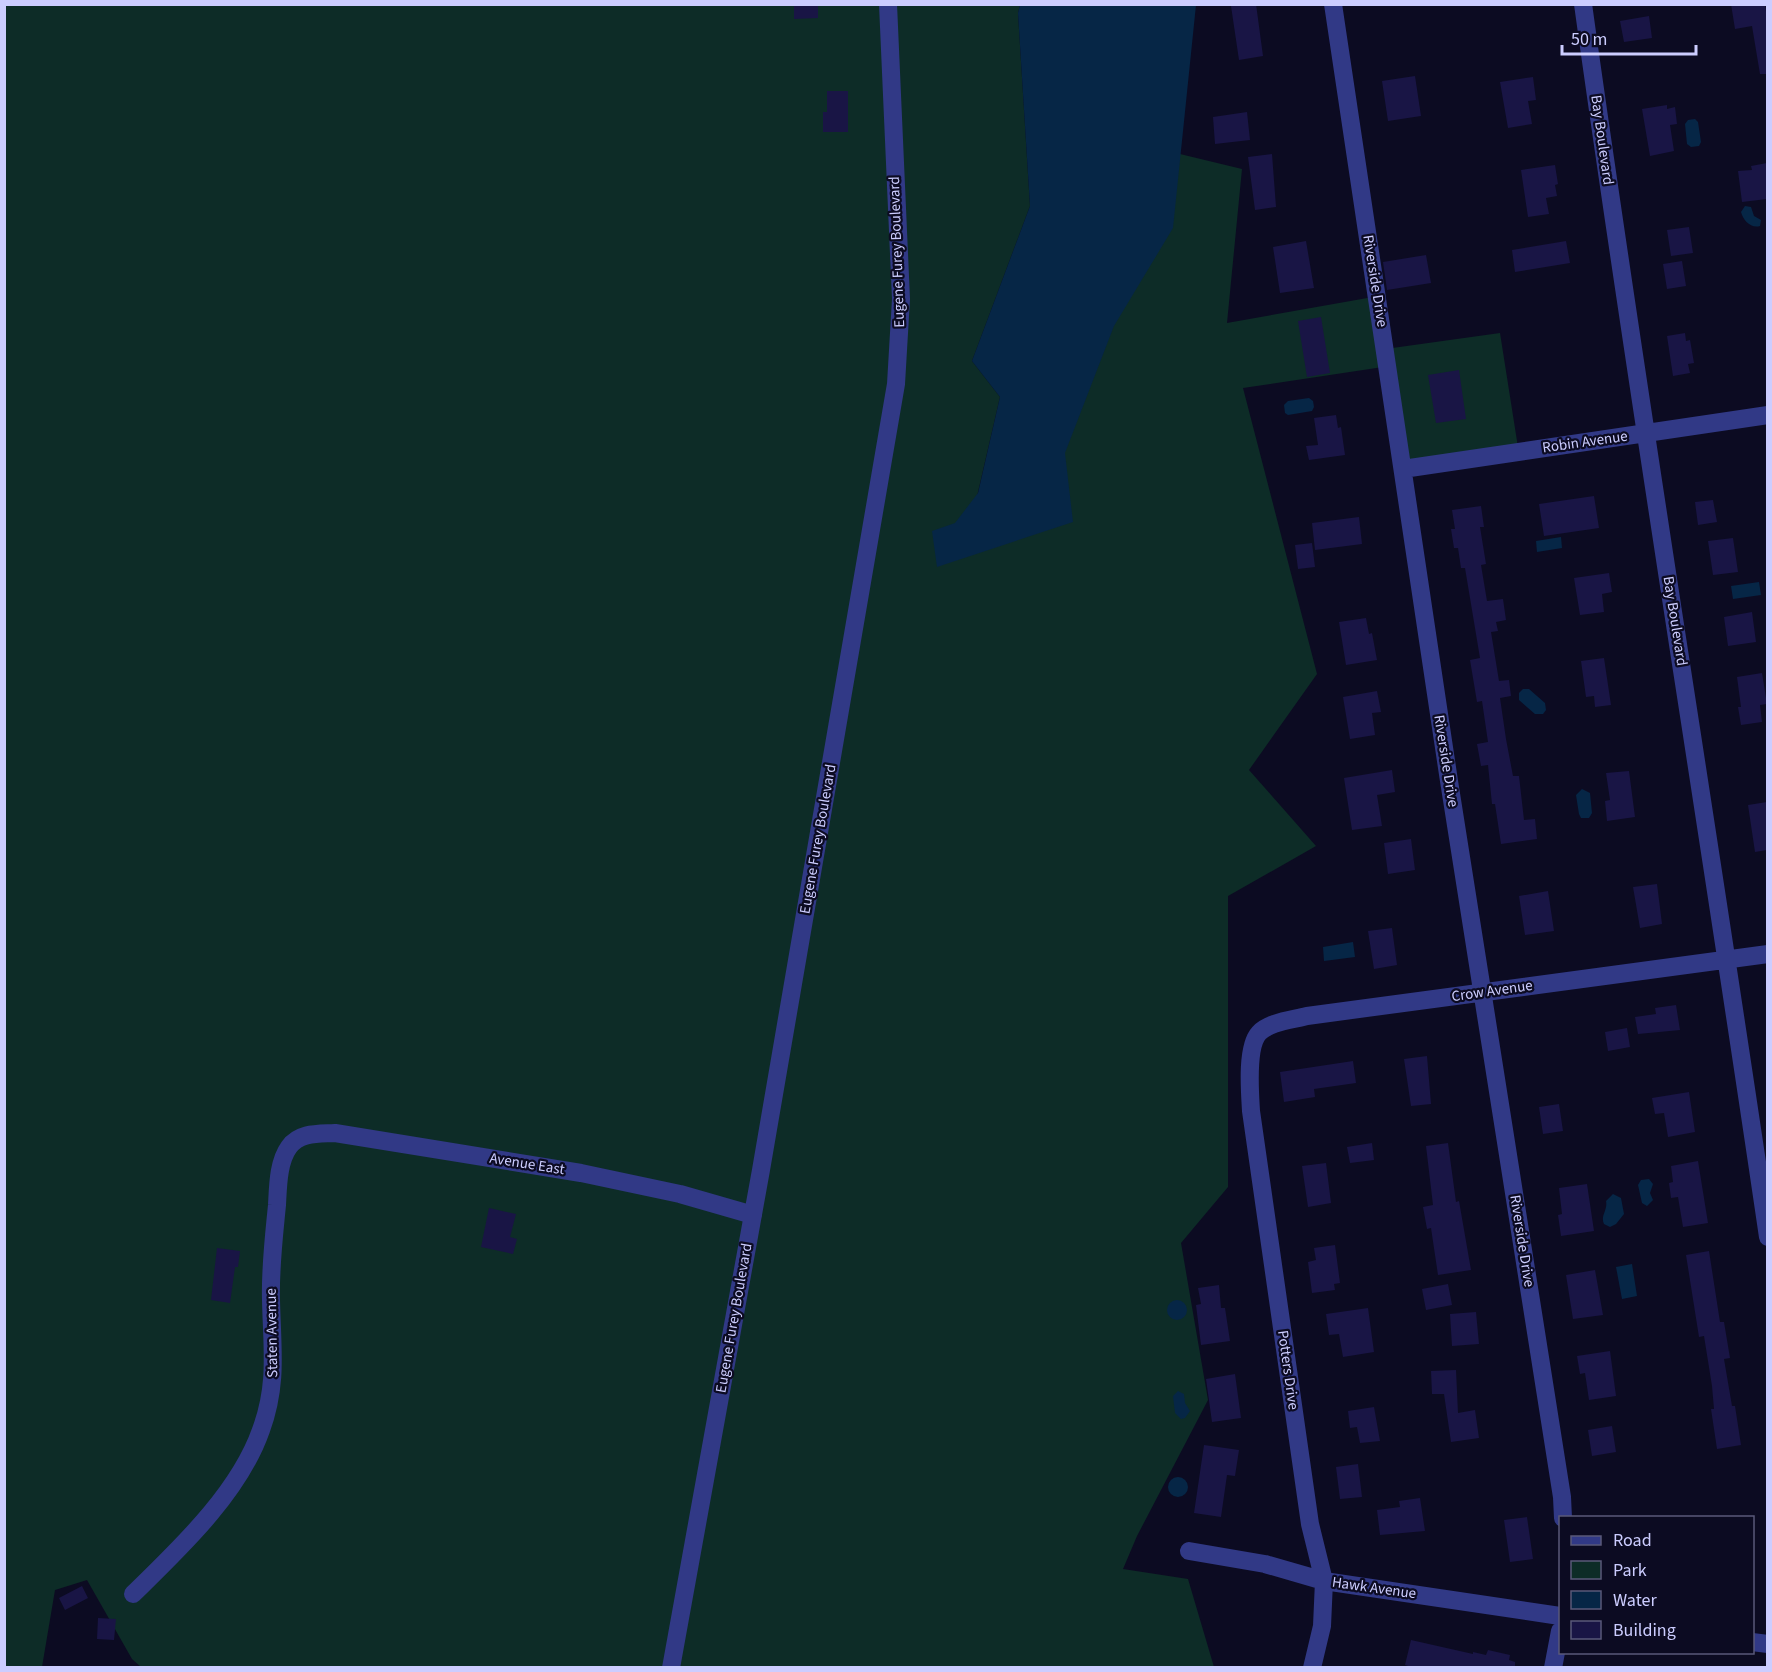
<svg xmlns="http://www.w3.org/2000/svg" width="1772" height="1672" font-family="'Source Sans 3',sans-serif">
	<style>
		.green { fill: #0d2c27 }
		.water { fill: #062646 }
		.building { fill: #191545 }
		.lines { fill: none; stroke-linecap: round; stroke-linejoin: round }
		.minor { stroke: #313986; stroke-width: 18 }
		.labels { text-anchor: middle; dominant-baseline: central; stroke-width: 4.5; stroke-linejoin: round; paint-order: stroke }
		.street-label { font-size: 15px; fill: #cccdff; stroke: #0c0b22 }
	</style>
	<rect width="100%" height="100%" fill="#0c0b22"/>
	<path class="green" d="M 5,5 L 1020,5 L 1018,13 L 1030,206 L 972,361 L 1000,397 L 972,518 L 937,567 L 1065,451 L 1180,154 L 1242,169 L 1227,323 L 1373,297 L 1378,350 L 1500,333 L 1520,460 L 1398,472 L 1383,367 L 1243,388 L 1317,674 L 1249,770 L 1316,846 L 1228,896 L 1228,1187 L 1181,1243 L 1208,1400 L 1137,1536 L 1123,1569 L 1188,1579 L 1214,1667 L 141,1667 L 132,1659 L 87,1580 L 55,1590 L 42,1667 L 5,1668 Z"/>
	<path class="water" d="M 1020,5 L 1196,5 L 1173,228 L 1114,326 L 1065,453 L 1073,522 L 937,567 L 932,531 L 955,523 L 978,493 L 1000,397 L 972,361 L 1030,206 L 1018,13 Z
		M 1695,119 L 1698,122 L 1701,142 L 1699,146 L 1691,147 L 1687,144 L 1685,124 L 1688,120 Z
		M 1745,206 L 1751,207 L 1754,216 L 1761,220 L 1760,226 C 1751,229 1743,220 1741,212 Z
		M 1309,398 L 1313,401 L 1314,407 L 1312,411 L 1288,415 L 1285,413 L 1284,405 L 1288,401 Z
		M 1561,537 L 1562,548 L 1537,552 L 1536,541 Z
		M 1759,582 L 1761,595 L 1733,599 L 1731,586 Z
		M 1523,689 L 1529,689 L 1545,703 L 1546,710 L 1543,714 L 1535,714 L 1519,700 L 1519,693 Z
		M 1582,789 L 1590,793 L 1592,813 L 1589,818 L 1581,818 L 1579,814 L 1576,795 Z
		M 1353,942 L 1355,957 L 1324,961 L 1323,947 Z
		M 1649,1179 L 1653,1184 L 1650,1193 L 1653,1200 L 1647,1206 L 1642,1203 L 1638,1185 L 1641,1180 Z
		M 1613,1194 L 1621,1198 L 1624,1214 L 1616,1224 L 1610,1227 L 1604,1224 C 1600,1216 1608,1210 1606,1201 Z
		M 1632,1264 L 1637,1296 L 1622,1299 L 1616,1267 Z
		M1167 1310a10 10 0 1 1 20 0a10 10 0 1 1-20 0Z
		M 1178,1391 L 1184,1394 L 1185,1403 L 1190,1411 L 1185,1418 L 1181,1419 L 1175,1413 L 1173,1396 Z
		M1168 1487a10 10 0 1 1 20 0a10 10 0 1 1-20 0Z"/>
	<path class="building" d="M 794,4 L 818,4 L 818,18 L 794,19 Z
		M 1244,4 L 1256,4 L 1263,56 L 1239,60 L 1231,6 Z
		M 1731,4 L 1765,4 L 1767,19 L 1767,74 L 1760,74 L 1752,26 L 1735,29 Z
		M 1649,16 L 1652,38 L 1624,42 L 1620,21 Z
		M 1415,76 L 1421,116 L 1388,121 L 1382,81 Z
		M 1533,77 L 1536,100 L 1528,101 L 1532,124 L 1508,128 L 1500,82 Z
		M 827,91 L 848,91 L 848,132 L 823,132 L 823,112 L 827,112 Z
		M 1667,105 L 1667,109 L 1675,107 L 1677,124 L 1670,125 L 1674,151 L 1650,156 L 1642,109 Z
		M 1247,112 L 1250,140 L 1215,144 L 1213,117 Z
		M 1272,154 L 1276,207 L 1255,210 L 1248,157 Z
		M 1767,163 L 1767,199 L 1742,202 L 1738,171 L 1752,170 L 1751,166 Z
		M 1555,165 L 1558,184 L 1555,185 L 1557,196 L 1546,198 L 1549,214 L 1528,217 L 1521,170 Z
		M 1689,227 L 1693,253 L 1671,256 L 1667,230 Z
		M 1306,241 L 1314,288 L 1280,293 L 1273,247 Z
		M 1566,241 L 1570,263 L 1515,272 L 1512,250 Z
		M 1426,255 L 1431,283 L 1387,290 L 1383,262 Z
		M 1682,261 L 1686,286 L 1667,289 L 1663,264 Z
		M 1321,317 L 1330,373 L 1307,377 L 1298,321 Z
		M 1685,333 L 1686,341 L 1690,340 L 1694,363 L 1688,364 L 1690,373 L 1673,376 L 1667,336 Z
		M 1459,370 L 1466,419 L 1436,423 L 1428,375 Z
		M 1336,415 L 1338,428 L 1341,427 L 1345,455 L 1309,460 L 1306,446 L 1318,445 L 1314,418 Z
		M 1594,496 L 1599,528 L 1544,536 L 1539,504 Z
		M 1713,500 L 1717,522 L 1698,525 L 1695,502 Z
		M 1481,506 L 1484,527 L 1480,527 L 1486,564 L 1481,565 L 1487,601 L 1503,599 L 1506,620 L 1496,622 L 1498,631 L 1491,632 L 1499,681 L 1509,680 L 1511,696 L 1500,698 L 1506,739 L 1513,776 L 1519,776 L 1524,820 L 1535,819 L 1537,839 L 1501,844 L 1495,804 L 1492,804 L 1488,765 L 1481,766 L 1477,744 L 1488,742 L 1482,701 L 1477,702 L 1470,660 L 1480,658 L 1465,568 L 1461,568 L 1458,548 L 1454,548 L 1451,529 L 1455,529 L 1452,510 Z
		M 1359,517 L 1362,544 L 1315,550 L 1312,523 Z
		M 1733,538 L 1738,572 L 1713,575 L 1708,541 Z
		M 1312,543 L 1315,567 L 1298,569 L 1295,545 Z
		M 1609,573 L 1612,592 L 1602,594 L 1604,612 L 1580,615 L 1574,578 Z
		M 1752,612 L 1756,642 L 1728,646 L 1724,617 Z
		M 1366,618 L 1369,634 L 1372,633 L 1377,660 L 1346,665 L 1339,622 Z
		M 1604,658 L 1611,705 L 1595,707 L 1594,696 L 1586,697 L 1581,661 Z
		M 1762,673 L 1767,704 L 1760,705 L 1762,722 L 1741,725 L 1738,707 L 1741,707 L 1737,677 Z
		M 1377,691 L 1381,712 L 1372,713 L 1375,735 L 1350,739 L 1343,697 Z
		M 1392,770 L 1395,792 L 1377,795 L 1382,826 L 1352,830 L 1344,778 Z
		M 1629,771 L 1635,817 L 1607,821 L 1605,801 L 1610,800 L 1606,773 Z
		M 1767,802 L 1767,850 L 1755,852 L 1748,805 Z
		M 1411,839 L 1415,870 L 1388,874 L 1384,843 Z
		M 1657,884 L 1662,924 L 1640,928 L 1633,887 Z
		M 1548,891 L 1554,931 L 1525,935 L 1519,896 Z
		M 1392,928 L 1397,965 L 1374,969 L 1368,931 Z
		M 1676,1005 L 1680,1030 L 1638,1034 L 1635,1017 L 1656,1014 L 1655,1008 Z
		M 1627,1028 L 1630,1047 L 1608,1051 L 1605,1032 Z
		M 1427,1056 L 1431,1104 L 1411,1106 L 1404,1059 Z
		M 1353,1061 L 1356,1083 L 1314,1089 L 1315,1097 L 1284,1102 L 1280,1072 Z
		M 1689,1092 L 1695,1132 L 1668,1137 L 1664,1113 L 1655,1114 L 1652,1098 Z
		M 1559,1104 L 1563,1131 L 1543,1134 L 1539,1107 Z
		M 1372,1143 L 1374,1160 L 1350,1163 L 1347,1147 Z
		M 1448,1143 L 1456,1202 L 1459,1201 L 1471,1270 L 1438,1275 L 1431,1228 L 1427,1229 L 1423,1207 L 1433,1205 L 1426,1146 Z
		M 1698,1161 L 1708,1223 L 1683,1227 L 1678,1197 L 1671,1198 L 1669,1183 L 1673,1182 L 1671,1166 Z
		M 1326,1163 L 1331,1203 L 1308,1207 L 1302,1166 Z
		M 1587,1184 L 1594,1231 L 1561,1236 L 1558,1215 L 1562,1214 L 1559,1188 Z
		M 489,1208 L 516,1214 L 510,1237 L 517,1239 L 513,1254 L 481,1247 Z
		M 1335,1245 L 1340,1283 L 1334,1284 L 1335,1290 L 1312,1293 L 1308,1262 L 1316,1260 L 1314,1248 Z
		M 217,1248 L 240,1251 L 238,1267 L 235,1267 L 230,1303 L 211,1300 Z
		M 1709,1251 L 1720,1322 L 1724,1322 L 1730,1358 L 1724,1359 L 1732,1406 L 1735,1406 L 1741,1445 L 1717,1449 L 1711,1409 L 1714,1409 L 1712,1386 L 1704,1336 L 1699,1337 L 1686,1255 Z
		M 1595,1270 L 1603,1315 L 1573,1319 L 1566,1275 Z
		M 1448,1284 L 1452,1305 L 1426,1310 L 1422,1289 Z
		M 1219,1285 L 1221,1308 L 1225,1308 L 1230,1341 L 1201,1345 L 1196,1305 L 1201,1304 L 1198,1288 Z
		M 1368,1308 L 1374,1352 L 1343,1357 L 1339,1334 L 1329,1335 L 1326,1314 Z
		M 1476,1312 L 1479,1344 L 1452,1346 L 1450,1314 Z
		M 1610,1351 L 1616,1396 L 1589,1400 L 1585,1373 L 1580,1374 L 1577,1356 Z
		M 1456,1370 L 1458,1413 L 1475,1410 L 1479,1438 L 1451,1442 L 1444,1394 L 1432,1394 L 1431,1371 Z
		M 1235,1374 L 1241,1418 L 1212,1422 L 1206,1379 Z
		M 1374,1407 L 1380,1441 L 1360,1443 L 1357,1427 L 1350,1428 L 1348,1411 Z
		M 1612,1426 L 1616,1452 L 1592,1456 L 1588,1430 Z
		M 1204,1445 L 1239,1450 L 1235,1476 L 1227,1475 L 1221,1517 L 1194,1513 Z
		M 1358,1464 L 1362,1497 L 1340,1499 L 1336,1467 Z
		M 1420,1498 L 1425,1531 L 1380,1535 L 1377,1510 L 1400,1507 L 1399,1501 Z
		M 1527,1517 L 1533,1559 L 1510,1562 L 1504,1520 Z
		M 82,1586 L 88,1598 L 65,1610 L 59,1598 Z
		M 98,1618 L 116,1619 L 114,1640 L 97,1639 Z
		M 1411,1640 L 1473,1654 L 1473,1652 L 1486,1655 L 1488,1650 L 1510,1655 L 1509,1660 L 1515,1662 L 1515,1668 L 1414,1668 L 1405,1665 Z"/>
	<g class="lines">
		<path class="minor" d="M 1333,4 L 1449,781 L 1562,1497 L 1563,1518
			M 1583,4 C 1640,416 1708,826 1768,1237
			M 1403,469 L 1768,415
			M 1189,1551 L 1265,1564 L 1324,1581 L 1560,1616
			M 133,1594 C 180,1548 239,1493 261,1430 C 278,1384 272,1348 271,1300 C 270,1268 274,1236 277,1205 C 278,1187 278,1162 289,1147 C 300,1132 319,1134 335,1133 L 581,1173 L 680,1194 L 753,1215
			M 1752,1642 L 1768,1644
			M 671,1668 L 761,1170 L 896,384 L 901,299 L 888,4
			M 1312,1668 L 1322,1626 L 1324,1581 L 1310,1524 L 1251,1111 C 1250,1093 1246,1047 1259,1033 C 1269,1022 1292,1020 1307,1016 L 1768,954
			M 1553,1668 L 1560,1631"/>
	</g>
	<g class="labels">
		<g class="street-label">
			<text transform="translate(1602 140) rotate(82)">Bay Boulevard</text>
			<text transform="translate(897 252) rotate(-92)">Eugene Furey Boulevard</text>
			<text transform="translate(1375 281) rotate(81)">Riverside Drive</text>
			<text transform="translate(1585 442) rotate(-8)">Robin Avenue</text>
			<text transform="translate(1675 621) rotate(81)">Bay Boulevard</text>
			<text transform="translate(1446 761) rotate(81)">Riverside Drive</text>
			<text transform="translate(818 839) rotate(-80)">Eugene Furey Boulevard</text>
			<text transform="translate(1492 991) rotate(-8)">Crow Avenue</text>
			<text transform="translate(527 1164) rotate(9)">Avenue East</text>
			<text transform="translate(1522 1241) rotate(81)">Riverside Drive</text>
			<text transform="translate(734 1318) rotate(-80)">Eugene Furey Boulevard</text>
			<text transform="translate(272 1333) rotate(-91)">Staten Avenue</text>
			<text transform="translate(1288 1370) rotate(82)">Potters Drive</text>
			<text transform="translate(1374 1588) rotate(8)">Hawk Avenue</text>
		</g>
	</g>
	<rect width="1772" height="1672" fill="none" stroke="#cccdff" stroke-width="12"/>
	<rect x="1559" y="1516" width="195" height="138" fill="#0c0b22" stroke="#59597a" stroke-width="1.5"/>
	<rect x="1571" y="1536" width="30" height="9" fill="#313986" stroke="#59597a" stroke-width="1.5"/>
	<text x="1613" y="1546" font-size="18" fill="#cccdff">Road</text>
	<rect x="1571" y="1561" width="30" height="18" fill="#0d2c27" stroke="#59597a" stroke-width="1.5"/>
	<text x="1613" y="1576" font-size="18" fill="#cccdff">Park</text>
	<rect x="1571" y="1591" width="30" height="18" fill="#062646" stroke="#59597a" stroke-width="1.5"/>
	<text x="1613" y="1606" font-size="18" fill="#cccdff">Water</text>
	<rect x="1571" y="1621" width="30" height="18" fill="#191545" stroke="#59597a" stroke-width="1.5"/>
	<text x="1613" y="1636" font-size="18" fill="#cccdff">Building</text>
	<path d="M1562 45v9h134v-9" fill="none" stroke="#cccdff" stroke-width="3"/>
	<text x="1571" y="45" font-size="18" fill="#cccdff" stroke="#0c0b22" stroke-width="4.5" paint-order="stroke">50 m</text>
</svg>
